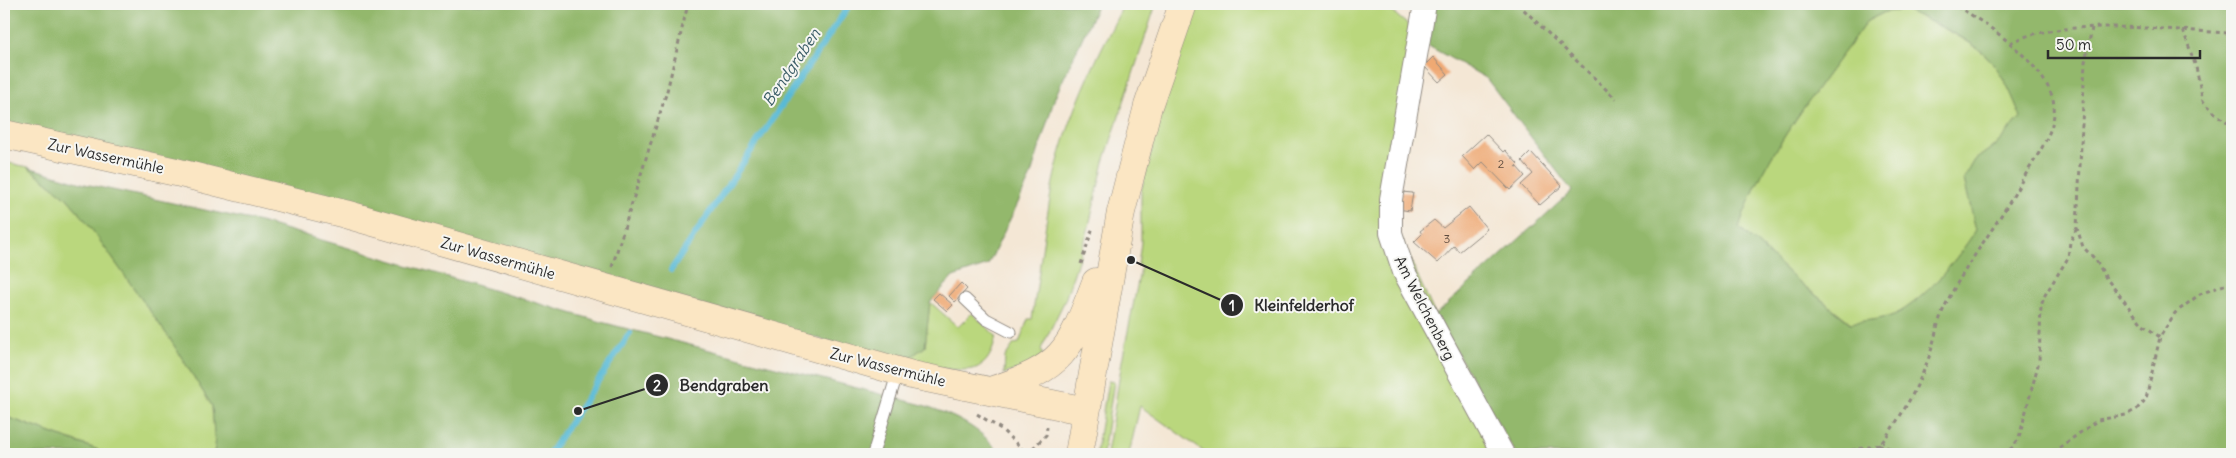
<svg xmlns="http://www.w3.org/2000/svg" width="2236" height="458" font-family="Delius,sans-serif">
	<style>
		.green { fill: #bad77d; stroke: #728154 }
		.forest { fill: #93b86c; stroke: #5f724c; fill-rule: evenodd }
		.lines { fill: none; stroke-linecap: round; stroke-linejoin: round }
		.stream { stroke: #58bad6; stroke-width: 6 }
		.building { fill: #efa973 }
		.lane-casing { stroke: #908980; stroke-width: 13 }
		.street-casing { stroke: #908980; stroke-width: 24 }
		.secondary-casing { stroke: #908980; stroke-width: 29 }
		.path { stroke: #908980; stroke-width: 3; stroke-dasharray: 4 4; stroke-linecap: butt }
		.lane { stroke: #fff; stroke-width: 11 }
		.street { stroke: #fff; stroke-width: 22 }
		.secondary { stroke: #fbe6c3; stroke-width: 28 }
		.labels { text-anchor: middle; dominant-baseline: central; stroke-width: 4; stroke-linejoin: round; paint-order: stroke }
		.number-label { font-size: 12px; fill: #5c4a3d }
		.street-label { font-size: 15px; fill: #2b2b2b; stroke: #f6f6f2 }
		.water-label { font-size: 16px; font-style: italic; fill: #3b5d67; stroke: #f6f6f2 }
		.leader { fill: none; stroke: #2b2b2b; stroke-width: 2 }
		.callout-dot { fill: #2b2b2b; stroke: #f6f6f2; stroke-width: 2 }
		.mark-label { font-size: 15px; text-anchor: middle; font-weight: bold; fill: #fff }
		.callout-label { font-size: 16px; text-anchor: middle; font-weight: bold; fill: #2b2b2b; stroke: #f6f6f2; stroke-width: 4; stroke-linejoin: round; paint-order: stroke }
	</style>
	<rect width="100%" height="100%" fill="#f6f6f2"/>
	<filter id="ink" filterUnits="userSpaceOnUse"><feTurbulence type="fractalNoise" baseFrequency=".02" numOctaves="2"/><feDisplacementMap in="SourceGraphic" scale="10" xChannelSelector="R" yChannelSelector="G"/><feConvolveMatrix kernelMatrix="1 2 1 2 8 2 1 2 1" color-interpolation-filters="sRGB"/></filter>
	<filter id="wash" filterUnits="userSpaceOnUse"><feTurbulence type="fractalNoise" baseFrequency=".0096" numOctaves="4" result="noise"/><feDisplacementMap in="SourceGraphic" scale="20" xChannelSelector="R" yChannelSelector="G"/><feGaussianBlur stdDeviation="1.12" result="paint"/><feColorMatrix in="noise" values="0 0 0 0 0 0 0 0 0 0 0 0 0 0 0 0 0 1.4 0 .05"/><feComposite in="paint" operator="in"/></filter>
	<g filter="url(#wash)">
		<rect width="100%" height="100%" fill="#f4e7d5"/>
		<path class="green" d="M 1124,4 L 1156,4 L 1104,162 L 1087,234 L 1065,300 L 1041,349 L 1044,361 L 1004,374 L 1005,357 L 1014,344 L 1019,343 L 1028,319 L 1032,319 C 1039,275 1044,231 1052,187 C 1065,123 1094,62 1124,4 Z
			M 1197,4 L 1383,4 L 1414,30 L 1386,205 L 1497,454 L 1207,454 L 1140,406 L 1129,454 L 1107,454 L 1122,361 L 1141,266 L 1138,265 L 1141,242 L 1141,191 L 1172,73 Z
			M 1906,10 C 1932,23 1974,40 1992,62 C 2006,79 2013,98 2021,117 L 1997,144 L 1975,160 L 1964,179 L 1976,230 C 1957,259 1930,294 1900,312 C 1886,320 1866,320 1851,323 L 1792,276 L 1739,227 C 1762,156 1823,82 1867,21 L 1885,12 Z
			M 4,162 L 28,167 L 66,197 L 83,217 L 170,339 L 212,406 L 215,448 L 213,454 L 110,454 L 4,416 Z
			M 930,302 L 958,327 L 972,313 L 996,336 C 994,347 990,360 980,366 C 965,376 921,364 904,361 L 925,347 Z
			M 1108,381 L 1114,382 L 1103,454 L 1096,454 Z"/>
		<path class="forest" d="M 4,4 L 1098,4 L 1055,97 L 1030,178 L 988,265 L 953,277 L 930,302 L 925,347 L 904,361 L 4,124 Z
			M 1431,4 L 2232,4 L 2232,454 L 1516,454 L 1435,315 L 1572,191 L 1486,78 L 1425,44 ZM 1906,10 C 1932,23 1974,39 1992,62 C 2006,79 2013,98 2021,117 L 1997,144 L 1975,160 L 1964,179 L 1976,230 C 1957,259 1930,294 1900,312 C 1886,320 1866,320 1850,323 L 1792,276 L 1739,227 C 1762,156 1823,82 1867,21 L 1885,12 Z
			M 28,167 L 85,184 L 260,222 L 605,323 L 923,405 C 953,415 982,428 1000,454 L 213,454 L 215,448 L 212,406 L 170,339 L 83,217 L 66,197 Z
			M 4,416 L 109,454 L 110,454 L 4,454 Z"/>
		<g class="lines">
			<path class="stream" d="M 671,270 L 850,4
				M 549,454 L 630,333"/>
		</g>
		<g id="blocks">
			<path class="building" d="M 1433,57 L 1448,74 L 1439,82 L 1424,66 Z
				M 1486,134 L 1503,152 L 1505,150 L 1518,164 L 1516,166 L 1525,176 L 1510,190 L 1483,162 L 1475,170 L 1462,156 Z
				M 1531,152 L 1562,186 L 1540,205 L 1521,185 L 1533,174 L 1522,161 Z
				M 1401,192 L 1413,193 L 1410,211 L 1398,209 Z
				M 1469,207 L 1487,229 L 1459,252 L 1454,246 L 1438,263 L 1414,242 L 1422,234 L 1420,231 L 1434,220 L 1443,228 Z
				M 961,283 L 967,289 L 955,302 L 949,296 Z
				M 939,293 L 953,305 L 947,311 L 933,299 Z"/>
		</g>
	</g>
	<g filter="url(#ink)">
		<use href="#blocks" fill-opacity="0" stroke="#908980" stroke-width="1"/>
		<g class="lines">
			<defs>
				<path id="lane" d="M 965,299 L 986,319 L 1011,332
					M 873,454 L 898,371"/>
				<path id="street" d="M 1425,4 L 1391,199 L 1391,233 L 1404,272 L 1503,454"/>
				<path id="secondary" d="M 4,134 L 176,172 L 345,214 L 912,375 L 1086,411
					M 990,391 C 1064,367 1069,353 1096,282
					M 1079,454 L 1121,212 L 1148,106 L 1183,4"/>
			</defs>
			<use href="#lane" class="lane-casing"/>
			<use href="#street" class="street-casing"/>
			<use href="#secondary" class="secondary-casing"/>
			<path class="path" d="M 1518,4 L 1616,99
				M 2092,28 L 2085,62 L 2077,228 L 2083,247 L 2096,260 L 2106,278 L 2143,325 L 2160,337
				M 2183,30 L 2196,67 L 2203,101 L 2217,115 L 2232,125
				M 2010,43 C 2060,16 2174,31 2232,33
				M 1081,264 L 1093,227
				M 612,267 L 667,91 L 688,4
				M 977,414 L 1001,429 L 1027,454
				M 1027,454 L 1046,435 L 1047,427
				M 1828,454 L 1880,445 C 1901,417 1917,390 1929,357 C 1935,340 1937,322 1945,306 C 1966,263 1997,226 2020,184 C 2032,162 2057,132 2054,105 C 2049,66 1985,21 1952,4
				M 1877,454 L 1880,445 L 1909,454
				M 2003,454 L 2013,447 L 2019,438 L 2039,361 L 2041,306 L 2045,295 L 2068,258 L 2070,242 L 2077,228
				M 2012,454 L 2056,450 L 2098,420 L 2126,415 L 2137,409 L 2146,399 L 2160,337 L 2175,313 L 2200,294 L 2232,282"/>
			<use href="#lane" class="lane"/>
			<use href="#street" class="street"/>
			<use href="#secondary" class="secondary"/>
		</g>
	</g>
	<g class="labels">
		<g class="number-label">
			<text x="1501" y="163">2</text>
			<text x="1447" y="238">3</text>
		</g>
		<g class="street-label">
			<text transform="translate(106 156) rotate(12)">Zur Wassermühle</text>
			<text transform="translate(498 258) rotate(16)">Zur Wassermühle</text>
			<text transform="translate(1425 308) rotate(63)">Am Welchenberg</text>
			<text transform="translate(888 367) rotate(14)">Zur Wassermühle</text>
		</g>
		<g class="water-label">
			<text transform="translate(791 67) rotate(-56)">Bendgraben</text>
		</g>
	</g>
	<path class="leader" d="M1131 260L1232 305M578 411L657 385"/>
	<g class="callout-dot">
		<circle cx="1131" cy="260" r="5"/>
		<circle cx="578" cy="411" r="5"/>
		<circle cx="1232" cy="305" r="12"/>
		<circle cx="657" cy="385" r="12"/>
	</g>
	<g class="mark-label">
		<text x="1232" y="311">1</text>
		<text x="657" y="391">2</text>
	</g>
	<g class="callout-label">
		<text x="1304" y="311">Kleinfelderhof</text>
		<text x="724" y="391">Bendgraben</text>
	</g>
	<rect width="2236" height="458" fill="none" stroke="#f6f6f2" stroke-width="20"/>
	<path d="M2048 50v8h152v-8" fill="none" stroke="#2b2b2b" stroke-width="2.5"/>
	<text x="2056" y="50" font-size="15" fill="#2b2b2b" stroke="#f6f6f2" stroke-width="4" paint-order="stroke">50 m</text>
</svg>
